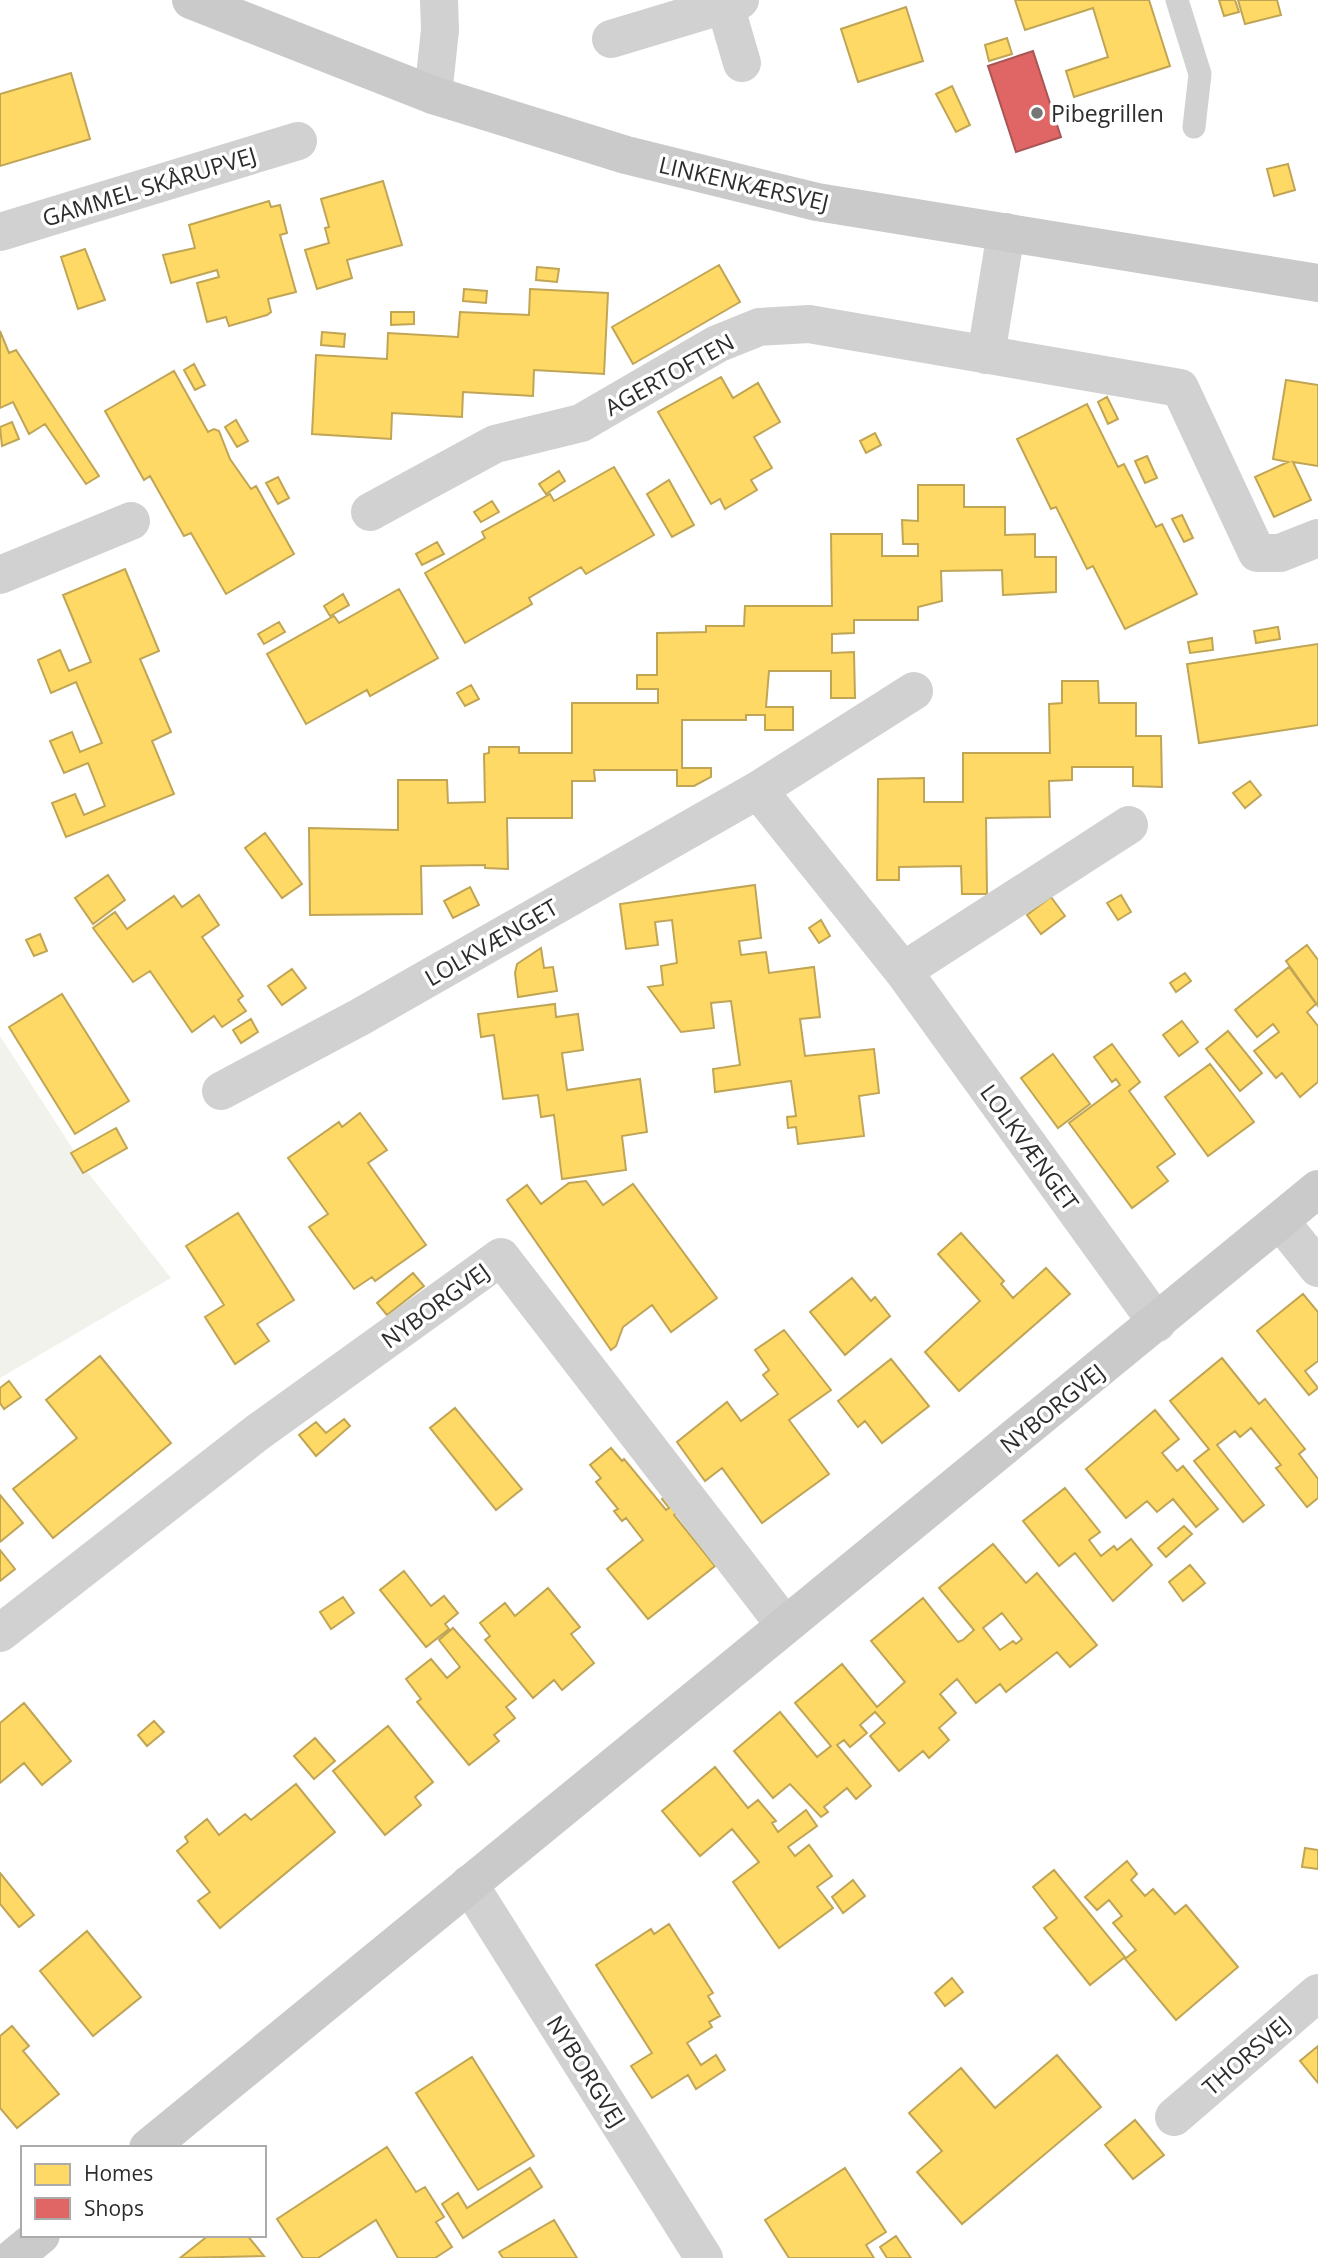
<svg xmlns="http://www.w3.org/2000/svg" width="1318" height="2258" font-family="'Open Sans',sans-serif">
	<style>
		.green { fill: #f1f2eb }
		.homes { fill: #ffd966; stroke: #c0a555; stroke-width: 2; fill-rule: evenodd }
		.shops { fill: #e06666; stroke: #a55; stroke-width: 2 }
		.lines { fill: none; stroke-linecap: round; stroke-linejoin: round }
		.lane { stroke: #d1d1d1; stroke-width: 23 }
		.street { stroke: #d1d1d1; stroke-width: 38 }
		.secondary { stroke: #cacaca; stroke-width: 38 }
		.poi-dot { fill: #767676; stroke: #fff; stroke-width: 2.5 }
		.labels { text-anchor: middle; dominant-baseline: central; stroke-width: 7; stroke-linejoin: round; paint-order: stroke }
		.poi-label { font-size: 23px; fill: #2c2c2c; stroke: #fff; text-anchor: start }
		.street-label { font-size: 23px; fill: #2c2c2c; stroke: #fff }
	</style>
	<rect width="100%" height="100%" fill="#fff"/>
	<path class="green" d="M 0,1036 L 89,1174 L 171,1278 L 0,1378 Z"/>
	<path class="homes" d="M 1015,0 L 1149,0 L 1170,66 L 1074,97 L 1066,71 L 1108,57 L 1093,8 L 1025,30 Z
		M 1219,0 L 1235,0 L 1239,12 L 1224,16 Z
		M 1238,0 L 1277,0 L 1281,15 L 1245,24 Z
		M 906,7 L 923,61 L 858,82 L 841,29 Z
		M 1007,38 L 1012,54 L 989,61 L 985,45 Z
		M 71,73 L 90,139 L 0,166 L 0,94 Z
		M 952,86 L 970,125 L 956,132 L 936,94 Z
		M 1288,164 L 1295,190 L 1274,196 L 1267,169 Z
		M 383,181 L 402,245 L 347,260 L 352,278 L 317,289 L 305,250 L 329,243 L 325,228 L 329,227 L 321,199 Z
		M 269,201 L 271,207 L 280,205 L 287,233 L 280,235 L 296,292 L 268,299 L 271,312 L 267,315 L 229,326 L 226,317 L 207,322 L 197,283 L 219,277 L 217,270 L 171,283 L 163,255 L 195,248 L 189,225 Z
		M 85,249 L 105,300 L 78,309 L 61,257 Z
		M 719,265 L 740,302 L 633,364 L 612,327 Z
		M 537,267 L 559,269 L 557,282 L 536,280 Z
		M 464,289 L 487,291 L 486,303 L 463,301 Z
		M 530,289 L 608,293 L 604,374 L 534,370 L 533,396 L 463,392 L 462,417 L 392,413 L 391,439 L 312,434 L 316,355 L 387,359 L 388,333 L 458,337 L 460,312 L 529,315 Z
		M 391,312 L 414,312 L 414,324 L 391,325 Z
		M 0,331 L 9,353 L 16,350 L 99,476 L 86,484 L 45,424 L 29,434 L 13,402 L 0,408 Z
		M 322,332 L 345,334 L 344,347 L 321,345 Z
		M 194,364 L 205,385 L 195,390 L 184,370 Z
		M 174,371 L 208,432 L 214,429 L 219,431 L 230,459 L 251,489 L 256,486 L 294,554 L 226,594 L 191,533 L 184,536 L 150,476 L 144,480 L 105,411 Z
		M 721,377 L 733,398 L 758,383 L 780,422 L 754,437 L 772,468 L 751,480 L 757,490 L 725,509 L 720,499 L 711,504 L 658,412 Z
		M 1286,380 L 1318,385 L 1318,466 L 1293,462 L 1311,500 L 1274,517 L 1255,477 L 1288,462 L 1273,459 Z
		M 1107,397 L 1118,419 L 1108,424 L 1098,402 Z
		M 1087,404 L 1118,467 L 1124,464 L 1156,527 L 1162,524 L 1197,594 L 1125,629 L 1093,566 L 1087,569 L 1056,507 L 1051,509 L 1017,439 Z
		M 236,420 L 248,441 L 237,447 L 225,427 Z
		M 12,422 L 19,439 L 2,446 L 0,427 Z
		M 875,433 L 881,445 L 866,453 L 860,441 Z
		M 1147,456 L 1157,478 L 1145,483 L 1135,461 Z
		M 614,467 L 654,535 L 586,574 L 581,567 L 529,598 L 532,604 L 465,643 L 425,573 L 485,538 L 482,532 L 550,494 L 554,501 Z
		M 559,471 L 565,481 L 546,494 L 539,484 Z
		M 278,477 L 289,498 L 278,504 L 266,483 Z
		M 669,480 L 694,525 L 672,537 L 647,494 Z
		M 918,485 L 964,485 L 964,507 L 1005,507 L 1005,535 L 1035,534 L 1035,557 L 1056,557 L 1056,592 L 1003,595 L 1002,570 L 941,571 L 942,601 L 918,607 L 918,620 L 854,620 L 854,633 L 832,634 L 832,653 L 854,652 L 855,698 L 831,698 L 831,671 L 769,671 L 766,707 L 793,707 L 793,730 L 765,730 L 765,715 L 746,715 L 746,720 L 682,720 L 682,768 L 711,768 L 711,777 L 694,786 L 677,786 L 677,770 L 594,770 L 595,781 L 572,781 L 572,818 L 507,818 L 508,869 L 485,868 L 485,865 L 421,866 L 422,914 L 310,915 L 309,828 L 398,830 L 398,780 L 447,780 L 448,803 L 485,802 L 484,754 L 489,753 L 489,747 L 519,747 L 519,753 L 572,753 L 572,703 L 658,703 L 658,689 L 637,689 L 637,675 L 657,675 L 657,633 L 706,632 L 706,626 L 744,626 L 745,606 L 832,606 L 831,534 L 882,534 L 882,556 L 918,556 L 918,544 L 903,544 L 902,520 L 918,521 Z
		M 492,501 L 499,512 L 481,522 L 474,512 Z
		M 1182,515 L 1193,538 L 1184,542 L 1172,519 Z
		M 437,542 L 444,554 L 422,565 L 416,554 Z
		M 125,569 L 159,651 L 140,659 L 171,732 L 152,741 L 174,794 L 66,837 L 52,803 L 75,794 L 84,815 L 105,806 L 88,763 L 64,773 L 50,741 L 72,732 L 80,752 L 102,743 L 76,682 L 51,693 L 38,660 L 60,650 L 69,671 L 91,662 L 63,595 Z
		M 399,589 L 438,658 L 370,696 L 367,690 L 306,724 L 267,654 L 334,616 L 339,623 Z
		M 343,594 L 349,605 L 330,616 L 324,606 Z
		M 279,622 L 285,632 L 264,644 L 258,634 Z
		M 1278,627 L 1280,639 L 1256,643 L 1254,631 Z
		M 1212,638 L 1213,650 L 1190,653 L 1188,642 Z
		M 1318,644 L 1318,725 L 1199,743 L 1187,664 Z
		M 1062,681 L 1098,681 L 1099,703 L 1136,703 L 1136,736 L 1161,736 L 1162,787 L 1133,786 L 1133,767 L 1072,767 L 1072,780 L 1049,781 L 1050,817 L 986,818 L 987,894 L 962,894 L 961,866 L 899,867 L 899,880 L 877,880 L 878,779 L 924,778 L 924,802 L 963,802 L 963,753 L 1050,753 L 1049,704 L 1062,703 Z
		M 471,685 L 479,699 L 465,706 L 457,693 Z
		M 1250,781 L 1261,795 L 1245,808 L 1233,793 Z
		M 265,833 L 302,884 L 282,898 L 245,848 Z
		M 108,875 L 125,900 L 93,924 L 75,898 Z
		M 755,885 L 761,938 L 739,941 L 741,955 L 766,952 L 769,973 L 814,967 L 820,1017 L 800,1019 L 805,1056 L 874,1049 L 879,1093 L 859,1096 L 864,1136 L 798,1144 L 796,1127 L 788,1128 L 787,1117 L 796,1116 L 791,1081 L 715,1092 L 713,1069 L 740,1065 L 731,1001 L 711,1003 L 714,1028 L 681,1032 L 648,987 L 663,985 L 661,966 L 677,963 L 672,920 L 655,922 L 658,945 L 626,949 L 620,904 Z
		M 470,887 L 479,905 L 453,918 L 444,901 Z
		M 199,895 L 219,925 L 202,937 L 243,996 L 238,1000 L 246,1011 L 222,1027 L 214,1016 L 192,1032 L 150,971 L 133,982 L 93,928 L 115,912 L 127,929 L 174,896 L 182,907 Z
		M 1121,895 L 1131,912 L 1118,920 L 1107,903 Z
		M 1051,897 L 1065,916 L 1041,934 L 1027,915 Z
		M 821,920 L 830,936 L 819,943 L 809,928 Z
		M 40,934 L 47,951 L 34,956 L 26,940 Z
		M 1307,945 L 1318,960 L 1318,1006 L 1286,961 Z
		M 541,948 L 544,968 L 553,967 L 557,991 L 518,997 L 515,973 L 517,964 Z
		M 1289,967 L 1316,1004 L 1307,1012 L 1318,1026 L 1318,1082 L 1300,1097 L 1282,1073 L 1276,1078 L 1254,1051 L 1279,1032 L 1273,1024 L 1257,1037 L 1235,1010 Z
		M 292,969 L 306,988 L 282,1005 L 268,986 Z
		M 1185,973 L 1191,981 L 1176,992 L 1170,983 Z
		M 62,994 L 129,1101 L 75,1134 L 9,1027 Z
		M 555,1004 L 556,1017 L 578,1014 L 583,1050 L 562,1053 L 567,1090 L 640,1079 L 647,1132 L 622,1136 L 626,1170 L 562,1179 L 554,1115 L 541,1117 L 538,1095 L 503,1099 L 494,1035 L 481,1037 L 478,1014 Z
		M 251,1019 L 258,1032 L 241,1043 L 233,1030 Z
		M 1182,1021 L 1198,1042 L 1179,1056 L 1163,1035 Z
		M 1228,1031 L 1262,1073 L 1240,1091 L 1206,1049 Z
		M 1112,1044 L 1140,1082 L 1129,1091 L 1175,1154 L 1157,1167 L 1168,1181 L 1132,1208 L 1069,1123 L 1120,1085 L 1116,1079 L 1112,1082 L 1094,1057 Z
		M 1053,1054 L 1090,1104 L 1058,1128 L 1021,1078 Z
		M 1210,1064 L 1254,1122 L 1208,1156 L 1165,1097 Z
		M 360,1113 L 387,1150 L 368,1163 L 426,1245 L 375,1281 L 372,1277 L 354,1289 L 309,1227 L 328,1214 L 288,1158 L 339,1122 L 342,1127 Z
		M 116,1128 L 127,1148 L 83,1173 L 71,1153 Z
		M 586,1181 L 603,1205 L 633,1184 L 717,1298 L 671,1332 L 652,1305 L 623,1327 L 616,1346 L 611,1350 L 507,1200 L 527,1185 L 541,1204 L 569,1183 Z
		M 238,1213 L 294,1300 L 257,1324 L 269,1341 L 235,1364 L 205,1317 L 224,1305 L 186,1246 Z
		M 961,1233 L 1004,1281 L 1001,1284 L 1013,1298 L 1046,1268 L 1070,1294 L 959,1391 L 925,1352 L 980,1301 L 938,1254 Z
		M 413,1273 L 424,1286 L 387,1315 L 377,1303 Z
		M 852,1278 L 871,1301 L 875,1297 L 890,1316 L 845,1355 L 810,1312 Z
		M 1303,1294 L 1318,1312 L 1318,1361 L 1305,1371 L 1318,1388 L 1309,1395 L 1257,1331 Z
		M 784,1330 L 831,1390 L 789,1420 L 829,1474 L 762,1523 L 722,1468 L 705,1481 L 677,1442 L 727,1402 L 741,1421 L 778,1394 L 763,1375 L 769,1370 L 755,1350 Z
		M 100,1356 L 171,1443 L 53,1538 L 13,1489 L 77,1438 L 46,1400 Z
		M 1222,1358 L 1259,1404 L 1265,1399 L 1305,1449 L 1299,1454 L 1318,1479 L 1318,1498 L 1307,1507 L 1276,1468 L 1281,1465 L 1251,1428 L 1240,1437 L 1235,1431 L 1217,1445 L 1264,1505 L 1243,1522 L 1194,1461 L 1209,1449 L 1170,1401 Z
		M 891,1359 L 929,1406 L 882,1443 L 865,1421 L 858,1427 L 838,1401 Z
		M 9,1381 L 21,1397 L 4,1409 L 0,1403 L 0,1388 Z
		M 455,1408 L 522,1489 L 496,1510 L 430,1428 Z
		M 1155,1410 L 1179,1439 L 1162,1453 L 1177,1471 L 1183,1466 L 1218,1509 L 1196,1527 L 1173,1499 L 1157,1512 L 1147,1501 L 1126,1518 L 1086,1469 Z
		M 344,1419 L 350,1426 L 316,1456 L 299,1435 L 316,1422 L 326,1433 Z
		M 611,1448 L 622,1461 L 624,1459 L 666,1510 L 669,1508 L 662,1499 L 673,1489 L 686,1505 L 674,1515 L 715,1566 L 648,1619 L 607,1569 L 643,1540 L 626,1518 L 622,1521 L 614,1511 L 618,1509 L 596,1482 L 601,1478 L 590,1465 Z
		M 1065,1488 L 1100,1532 L 1089,1540 L 1101,1556 L 1114,1546 L 1117,1550 L 1131,1539 L 1152,1565 L 1113,1601 L 1075,1553 L 1059,1566 L 1023,1521 Z
		M 0,1495 L 23,1523 L 0,1542 Z
		M 1184,1526 L 1192,1534 L 1166,1557 L 1158,1548 Z
		M 993,1544 L 1026,1583 L 1037,1573 L 1097,1645 L 1070,1667 L 1057,1652 L 1006,1692 L 1000,1684 L 976,1703 L 957,1679 L 940,1694 L 956,1713 L 939,1728 L 949,1740 L 929,1758 L 923,1751 L 899,1771 L 870,1736 L 885,1723 L 875,1712 L 860,1725 L 867,1733 L 850,1747 L 844,1740 L 837,1745 L 871,1786 L 856,1799 L 847,1788 L 824,1807 L 828,1812 L 821,1817 L 790,1784 L 773,1798 L 734,1751 L 780,1712 L 817,1757 L 831,1746 L 795,1703 L 842,1664 L 877,1707 L 905,1682 L 871,1641 L 923,1598 L 958,1642 L 963,1640 L 974,1630 L 939,1588 ZM 1002,1613 L 1022,1639 L 1016,1644 L 1013,1641 L 1000,1650 L 983,1628 Z
		M 0,1550 L 15,1569 L 0,1581 Z
		M 1190,1565 L 1205,1583 L 1183,1601 L 1169,1582 Z
		M 404,1571 L 431,1606 L 444,1596 L 458,1613 L 445,1624 L 449,1629 L 426,1647 L 380,1590 Z
		M 548,1588 L 580,1627 L 571,1634 L 594,1663 L 562,1690 L 554,1680 L 533,1698 L 485,1640 L 490,1636 L 480,1623 L 505,1603 L 515,1616 Z
		M 343,1597 L 354,1613 L 331,1629 L 320,1612 Z
		M 453,1628 L 516,1699 L 506,1707 L 515,1718 L 494,1735 L 499,1741 L 469,1765 L 417,1702 L 421,1699 L 406,1679 L 431,1659 L 447,1678 L 460,1667 L 439,1640 Z
		M 24,1703 L 71,1761 L 42,1785 L 24,1763 L 0,1783 L 0,1723 Z
		M 154,1721 L 164,1732 L 147,1746 L 138,1735 Z
		M 388,1726 L 433,1782 L 415,1797 L 421,1805 L 385,1835 L 333,1771 Z
		M 315,1738 L 335,1761 L 314,1779 L 294,1756 Z
		M 715,1767 L 748,1808 L 758,1800 L 776,1821 L 772,1823 L 778,1832 L 806,1810 L 817,1826 L 788,1847 L 795,1856 L 809,1845 L 832,1876 L 817,1887 L 833,1908 L 779,1948 L 733,1882 L 759,1862 L 732,1829 L 700,1856 L 662,1811 Z
		M 296,1784 L 335,1832 L 220,1928 L 198,1901 L 210,1892 L 177,1851 L 188,1842 L 185,1837 L 207,1819 L 219,1835 L 245,1814 L 251,1820 Z
		M 1305,1848 L 1318,1850 L 1318,1869 L 1302,1867 Z
		M 1127,1861 L 1137,1874 L 1131,1880 L 1145,1896 L 1153,1889 L 1175,1914 L 1186,1905 L 1238,1967 L 1176,2020 L 1125,1959 L 1136,1950 L 1113,1923 L 1122,1916 L 1109,1900 L 1097,1910 L 1085,1897 Z
		M 1054,1870 L 1125,1957 L 1090,1985 L 1044,1928 L 1057,1918 L 1033,1887 Z
		M 0,1873 L 34,1915 L 19,1927 L 0,1904 Z
		M 853,1880 L 865,1896 L 843,1913 L 832,1897 Z
		M 669,1924 L 713,1993 L 708,1996 L 720,2016 L 709,2022 L 712,2027 L 687,2043 L 701,2065 L 716,2055 L 725,2070 L 696,2089 L 688,2075 L 652,2098 L 631,2066 L 652,2053 L 596,1965 L 651,1929 L 654,1934 Z
		M 87,1931 L 141,1997 L 93,2036 L 40,1971 Z
		M 952,1978 L 963,1992 L 945,2006 L 935,1993 Z
		M 12,2026 L 29,2046 L 23,2051 L 59,2094 L 17,2128 L 0,2108 L 0,2036 Z
		M 1318,2046 L 1318,2083 L 1300,2061 Z
		M 1057,2055 L 1101,2107 L 962,2224 L 917,2172 L 942,2151 L 909,2113 L 961,2068 L 995,2108 Z
		M 472,2057 L 534,2156 L 478,2190 L 416,2093 Z
		M 1135,2120 L 1164,2155 L 1133,2179 L 1105,2145 Z
		M 387,2147 L 416,2192 L 425,2187 L 444,2217 L 436,2222 L 452,2247 L 435,2258 L 398,2258 L 376,2220 L 318,2258 L 303,2258 L 277,2219 Z
		M 530,2168 L 542,2187 L 463,2238 L 442,2204 L 458,2193 L 467,2208 Z
		M 845,2168 L 886,2232 L 866,2245 L 874,2258 L 789,2258 L 765,2220 Z
		M 554,2220 L 577,2258 L 503,2258 L 499,2252 Z
		M 209,2235 L 247,2235 L 264,2256 L 180,2258 Z
		M 896,2236 L 911,2258 L 887,2258 L 880,2247 Z"/>
	<path class="shops" d="M 1033,51 L 1061,137 L 1016,152 L 988,66 Z"/>
	<g class="lines">
		<path class="lane" d="M 1177,0 L 1200,74 L 1194,127"/>
		<path class="street" d="M 725,5 L 742,63
			M 611,39 L 740,0
			M 433,95 L 440,30 L 439,0
			M 0,232 L 298,141
			M 986,355 L 1006,232
			M 370,512 L 495,444 L 581,423 L 717,344 L 759,327 L 809,324 L 1180,388 L 1257,553 L 1280,553 L 1318,538
			M 0,575 L 131,521
			M 758,790 L 914,691
			M 903,971 L 1129,825
			M 221,1091 L 360,1017 L 758,790 L 903,971 L 1157,1323
			M 1280,1221 L 1318,1268
			M 0,1633 L 258,1432 L 501,1257 L 784,1624
			M 469,1884 L 704,2258
			M 1174,2117 L 1318,1993"/>
		<path class="secondary" d="M 191,0 L 433,95 L 626,155 L 817,202 L 1318,283
			M 148,2148 L 1318,1189
			M 13,2258 L 41,2235"/>
	</g>
	<circle class="poi-dot" cx="1037" cy="113" r="7"/>
	<g class="labels">
		<g class="poi-label">
			<text x="1051" y="113">Pibegrillen</text>
		</g>
		<g class="street-label">
			<text transform="translate(744 183) rotate(13)">LINKENKÆRSVEJ</text>
			<text transform="translate(149 186) rotate(-17)">GAMMEL SKÅRUPVEJ</text>
			<text transform="translate(669 374) rotate(-29)">AGERTOFTEN</text>
			<text transform="translate(491 942) rotate(-30)">LOLKVÆNGET</text>
			<text transform="translate(1030 1147) rotate(54)">LOLKVÆNGET</text>
			<text transform="translate(435 1305) rotate(-36)">NYBORGVEJ</text>
			<text transform="translate(1052 1408) rotate(-39)">NYBORGVEJ</text>
			<text transform="translate(1246 2055) rotate(-41)">THORSVEJ</text>
			<text transform="translate(587 2071) rotate(58)">NYBORGVEJ</text>
		</g>
	</g>
	<rect x="21" y="2146" width="245" height="91" fill="#ffffff" stroke="#ababab" stroke-width="2"/>
	<rect x="35" y="2164" width="35" height="21" fill="#ffd966" stroke="#ababab" stroke-width="2"/>
	<text x="84" y="2181" font-size="21" fill="#2c2c2c">Homes</text>
	<rect x="35" y="2198" width="35" height="21" fill="#e06666" stroke="#ababab" stroke-width="2"/>
	<text x="84" y="2216" font-size="21" fill="#2c2c2c">Shops</text>
</svg>
